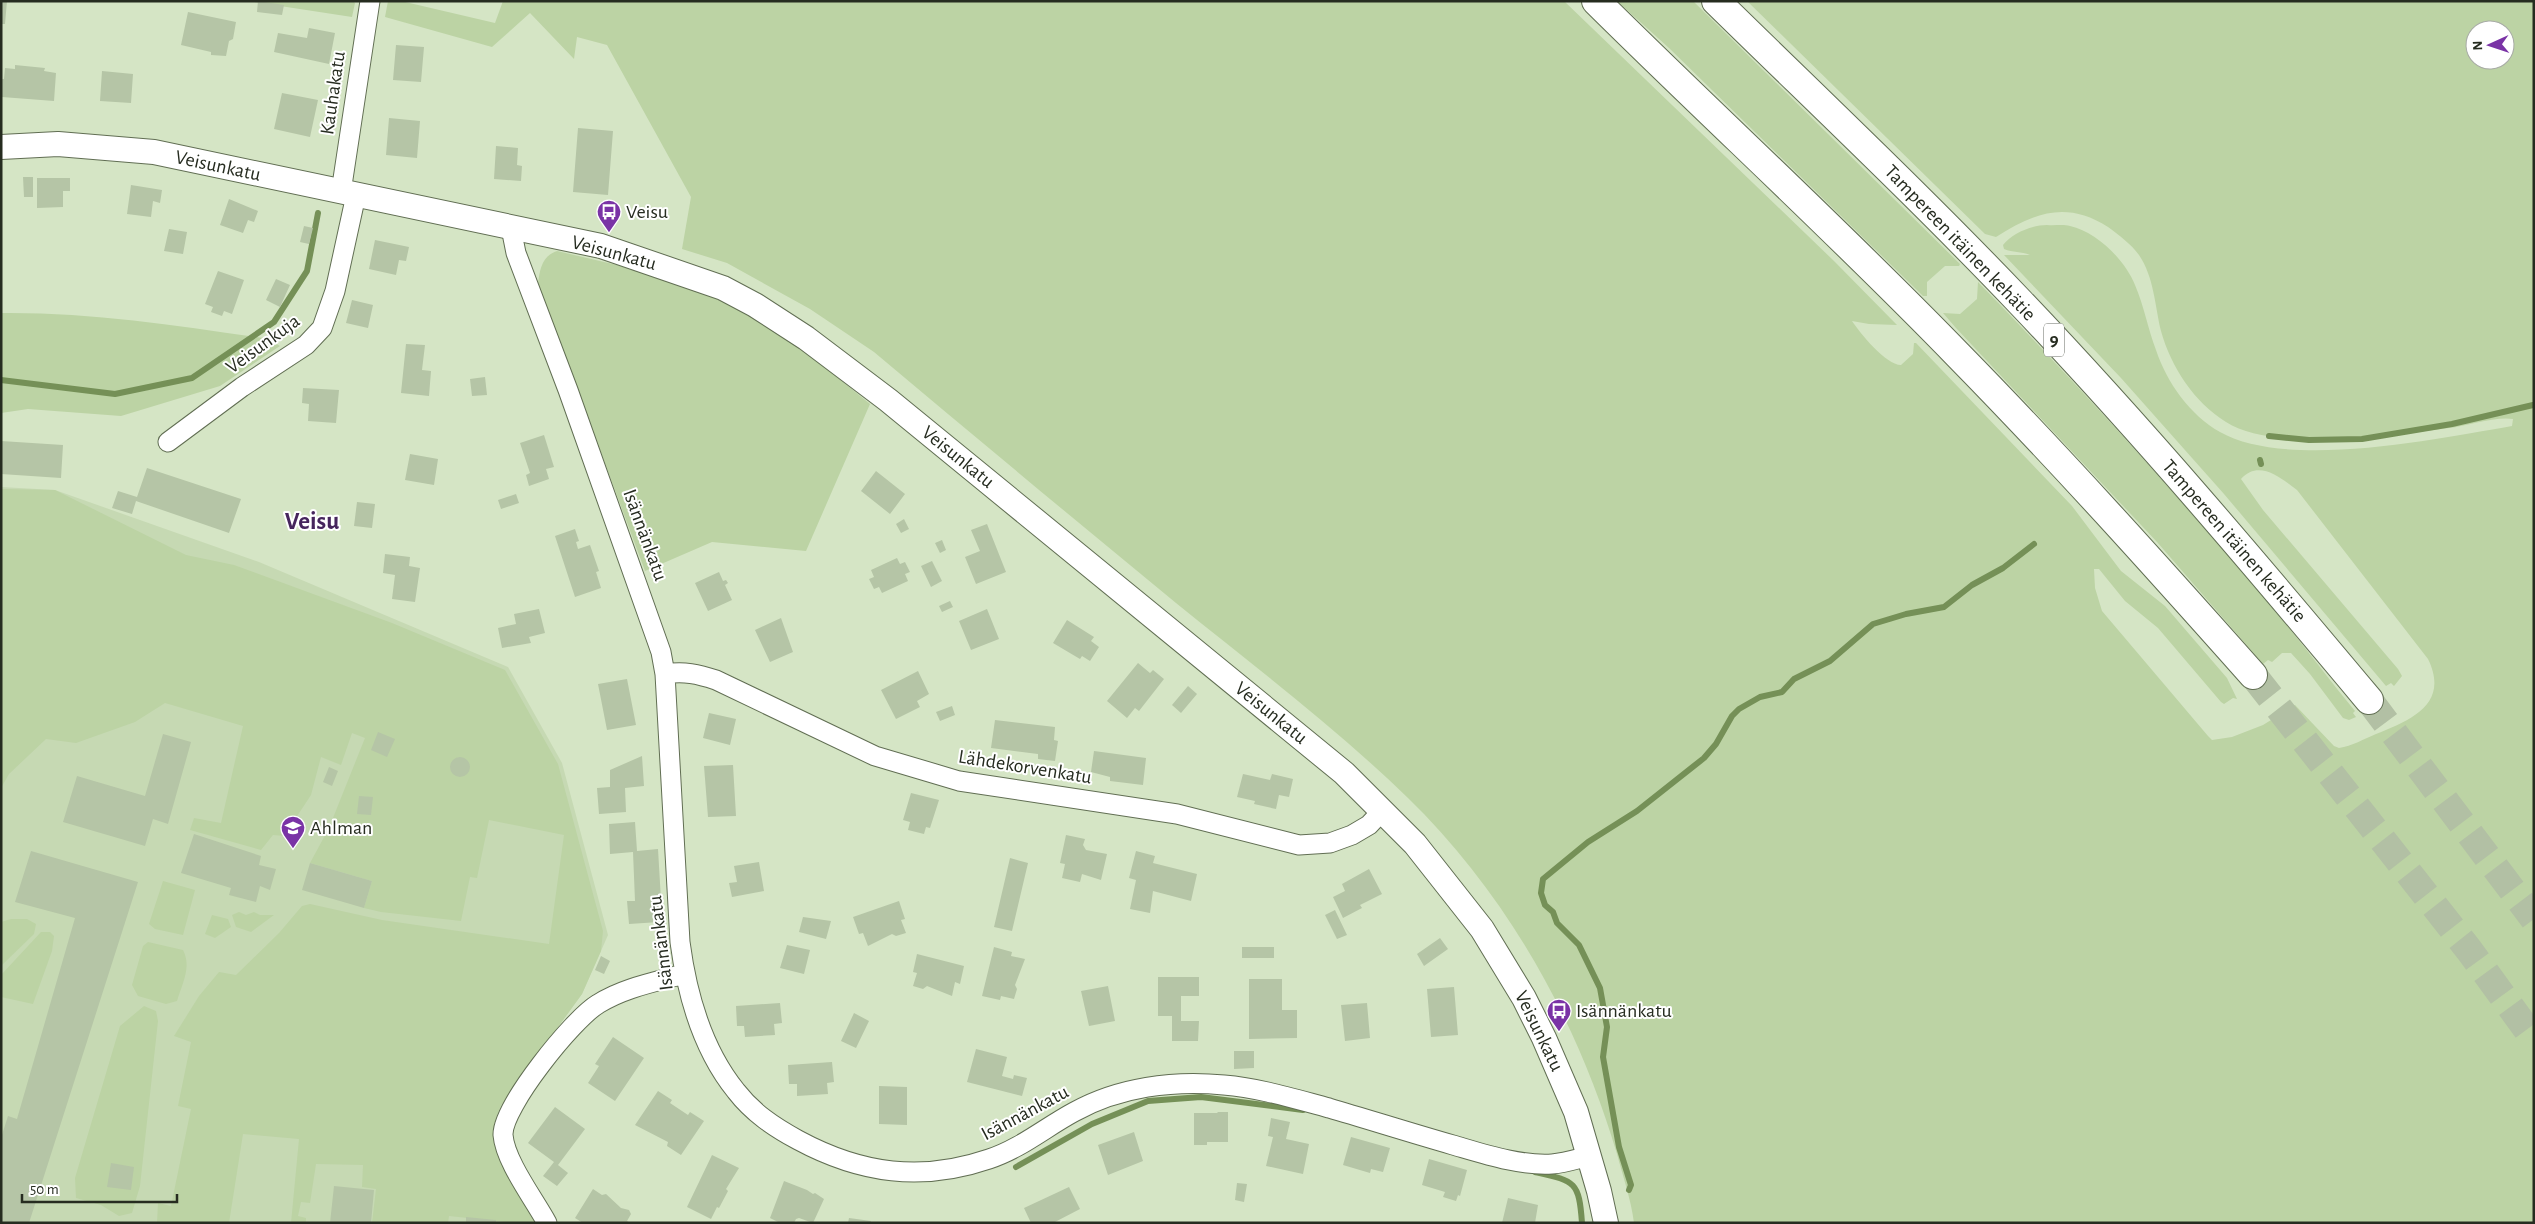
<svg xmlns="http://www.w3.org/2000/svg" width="2535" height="1224" font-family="'Alegreya Sans',sans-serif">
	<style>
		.built { fill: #c6d9b3 }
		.green { fill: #bcd3a4; fill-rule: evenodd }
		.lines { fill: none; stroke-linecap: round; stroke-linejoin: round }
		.stream { stroke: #759057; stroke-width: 6 }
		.building { fill: #b5c5a6 }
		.motorway-tunnel { stroke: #b2c0a4; stroke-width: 28; stroke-dasharray: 28 14; stroke-linecap: butt }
		.minor-casing { stroke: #616e53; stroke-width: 21 }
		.tertiary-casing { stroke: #616e53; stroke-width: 26 }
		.motorway-casing { stroke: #616e53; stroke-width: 30 }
		.minor { stroke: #fff; stroke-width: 19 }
		.tertiary { stroke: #fff; stroke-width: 24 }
		.motorway { stroke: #fff; stroke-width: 28 }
		.labels { text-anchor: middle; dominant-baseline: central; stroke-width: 4; stroke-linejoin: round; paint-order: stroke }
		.shield { fill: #fff; stroke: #676b63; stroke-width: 1 }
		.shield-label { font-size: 19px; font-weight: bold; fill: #262c20 }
		.street-label { font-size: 20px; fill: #262c20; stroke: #fff }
		.poi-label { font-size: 20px; fill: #262c20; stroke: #fff; text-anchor: start }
		.district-label { font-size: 25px; font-weight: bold; fill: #46255d; stroke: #fff }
	</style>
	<rect width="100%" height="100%" fill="#d5e5c5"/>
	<path class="built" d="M 1,487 L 55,490 L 259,562 L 508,667 L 562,763 L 608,935 L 582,994 L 502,1104 L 495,1117 L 493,1131 L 494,1144 L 505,1165 L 541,1223 L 1,1223 Z"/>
	<path class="green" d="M 247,1 L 353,1 L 355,3 L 352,17 Z
		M 388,1 L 401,1 L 495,23 L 503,1 L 1564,1 L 1834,261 L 1897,325 L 1869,324 L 1852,321 C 1860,333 1886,365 1901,365 L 1913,354 L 1914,343 L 1916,343 L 2072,506 L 2121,571 L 2165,606 L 2227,678 L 2237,699 L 2233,698 L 2224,704 L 2221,702 L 2158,628 L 2125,601 L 2099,569 L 2094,569 L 2095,588 L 2102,611 L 2208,736 L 2212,740 L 2232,737 L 2263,725 L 2295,705 L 2334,746 L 2339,748 C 2352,746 2364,739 2376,734 C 2411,720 2450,704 2428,659 L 2297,490 C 2281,478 2259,459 2241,479 L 2263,510 L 2398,669 L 2402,676 L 2394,686 L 2391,683 L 2386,686 L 2224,494 L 2121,378 L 2004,255 L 2030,255 C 2021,251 2013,253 2004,249 L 2003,245 C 2012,233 2032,225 2047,225 C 2054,226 2063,224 2070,226 C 2097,232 2125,260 2135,285 C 2144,306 2148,329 2156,350 C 2167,383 2190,415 2220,432 C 2287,470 2437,439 2512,426 L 2513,419 C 2496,416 2467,426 2449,428 C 2392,435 2275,453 2226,422 C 2194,402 2171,367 2161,331 C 2155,306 2154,277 2139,255 C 2131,244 2119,235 2108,227 C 2067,201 2035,212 1996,237 L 1985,234 L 1747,1 L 2534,1 L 2534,1223 L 1634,1223 C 1631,1199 1623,1177 1617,1154 C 1578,1022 1507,894 1408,798 C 1336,728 1254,666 1176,603 C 1075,520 974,436 874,352 L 810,309 L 727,263 L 682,249 L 691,197 L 607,45 L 577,37 L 574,59 L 530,13 L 492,47 L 385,17 ZM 2475,30 L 2505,30 L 2505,60 L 2475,60 Z
		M 1617,1 L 1693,1 L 1960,264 L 1959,266 L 1945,266 L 1927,282 L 1927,296 L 1923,296 L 1669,48 Z
		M 557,251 L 630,268 L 725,299 L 800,347 L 870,404 L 806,551 L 712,542 L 645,571 L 538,283 C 540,269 542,256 557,251 Z
		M 1978,282 C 2079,386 2177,494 2270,605 C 2299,639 2326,676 2355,711 L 2353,713 L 2356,717 L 2349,720 L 2343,718 L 2310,674 L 2291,653 L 2282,653 L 2272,662 L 2268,660 L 2263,664 L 2157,542 L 1956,328 L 1943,313 L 1960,314 L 1977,299 Z
		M 1,313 C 91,312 180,326 269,339 L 280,346 L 220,386 L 121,416 L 28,409 L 1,413 Z
		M 1,489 L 55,490 L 186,555 L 234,565 L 392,623 L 505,670 L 558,764 L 603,931 L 601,951 L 582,994 L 502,1104 C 495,1118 492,1128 494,1143 L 537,1223 L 514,1223 L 449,1216 L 448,1223 L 372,1223 L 376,1189 L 362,1187 L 363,1165 L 316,1164 L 310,1203 L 301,1202 L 298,1216 L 306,1218 L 306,1223 L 291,1223 L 299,1139 L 243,1134 L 229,1223 L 157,1223 L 158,1203 L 171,1206 L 191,1109 L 178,1106 L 191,1042 L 174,1036 L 199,996 L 219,972 L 236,975 L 279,933 L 302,906 L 310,904 L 382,920 L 549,944 L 564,835 L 489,820 L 477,878 L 470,877 L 461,921 L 381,912 L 364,908 L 372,881 L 310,863 L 329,828 L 365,738 L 352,733 L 341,765 L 321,757 L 311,795 L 284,836 L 273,835 L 261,850 L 190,830 L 194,818 L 221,823 L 243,726 L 165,703 L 135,722 L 76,743 L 46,739 L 9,774 L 1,788 Z
		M 163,881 L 195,890 L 183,935 L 155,929 L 149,924 Z
		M 239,912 L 246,915 L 254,912 L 260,915 L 274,915 L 251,932 L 236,927 L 232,915 Z
		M 212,915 L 228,919 L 231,927 L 215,938 L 205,934 Z
		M 11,919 L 27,919 L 36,924 L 34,934 L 1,966 L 1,922 Z
		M 41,932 L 50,932 L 54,936 L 52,951 L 33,1004 L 1,997 L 1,975 Z
		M 148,942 L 183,950 C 192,967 182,984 177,1001 L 166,1004 L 138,996 L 132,985 L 143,946 Z
		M 144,1006 L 156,1011 L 158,1021 L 140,1186 L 132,1213 L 119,1216 L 101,1205 L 76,1198 L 75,1178 L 120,1026 Z"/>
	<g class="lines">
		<path class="stream" d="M 1,380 L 115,394 L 192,378 L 274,322 L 307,271 L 318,213
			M 2269,436 L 2309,440 L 2362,439 L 2452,424 L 2533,405
			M 2260,460 L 2261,464
			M 1016,1167 L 1092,1124 L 1148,1101 L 1201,1097 L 1303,1110
			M 1535,1172 C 1575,1181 1579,1181 1582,1223
			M 1629,1190 L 1631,1185 L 1619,1147 L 1603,1057 L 1607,1027 L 1600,988 L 1579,945 L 1557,923 L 1553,912 L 1545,905 L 1541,893 L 1543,879 L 1588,842 L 1637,811 L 1704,758 L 1716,744 L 1732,716 L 1739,709 L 1760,697 L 1782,692 L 1794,679 L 1830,661 L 1873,624 L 1906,614 L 1944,607 L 1972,585 L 2003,568 L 2034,544"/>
	</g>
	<path class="building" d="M 1,1 L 7,1 L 5,24 L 1,24 Z
		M 258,1 L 284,5 L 282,15 L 257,12 Z
		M 188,12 L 236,22 L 233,39 L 229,41 L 226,56 L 211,55 L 211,52 L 181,45 Z
		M 309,28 L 335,33 L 329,64 L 274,52 L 278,33 L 307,38 Z
		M 396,45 L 424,47 L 421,82 L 393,80 Z
		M 15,65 L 45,68 L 44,71 L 56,73 L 54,101 L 2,97 L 1,82 L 2,79 L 4,79 L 5,68 L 15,69 Z
		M 102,71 L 133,74 L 131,103 L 100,101 Z
		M 282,93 L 318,100 L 310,137 L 274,129 Z
		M 389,118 L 420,121 L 417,158 L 386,155 Z
		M 578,128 L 613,131 L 608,195 L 573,192 Z
		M 496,146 L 518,148 L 517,165 L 522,166 L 521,181 L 494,179 Z
		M 23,177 L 33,177 L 33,197 L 24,197 Z
		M 37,178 L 70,178 L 70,191 L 63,191 L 63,207 L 37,208 Z
		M 131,185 L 162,190 L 160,203 L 153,201 L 151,217 L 127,214 Z
		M 229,199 L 258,211 L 254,222 L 248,220 L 243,233 L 220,225 Z
		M 304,226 L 313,228 L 309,244 L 300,242 Z
		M 169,229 L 187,232 L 183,254 L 164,251 Z
		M 375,240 L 409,247 L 406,261 L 399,260 L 396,275 L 369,269 Z
		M 218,271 L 244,280 L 232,314 L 224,311 L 222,316 L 211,312 L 213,307 L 205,304 Z
		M 276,279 L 290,285 L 280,307 L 266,300 Z
		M 352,300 L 373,305 L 368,328 L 346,323 Z
		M 406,344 L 425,345 L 422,370 L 431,371 L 429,396 L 401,393 Z
		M 485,377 L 487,395 L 472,396 L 470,379 Z
		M 303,388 L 339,390 L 336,423 L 308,421 L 309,404 L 302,403 Z
		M 544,435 L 554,467 L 546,469 L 549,479 L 529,486 L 526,475 L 530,473 L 520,443 Z
		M 1,441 L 63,445 L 61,478 L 1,474 Z
		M 410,454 L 438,459 L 434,485 L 405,480 Z
		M 147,468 L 241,499 L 229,533 L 136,501 L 132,514 L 112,508 L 118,491 L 137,497 Z
		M 876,471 L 905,494 L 890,514 L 861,491 Z
		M 516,494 L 519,503 L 501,509 L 498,500 Z
		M 357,502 L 375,504 L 372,528 L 354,526 Z
		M 904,519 L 909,529 L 901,533 L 896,524 Z
		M 987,524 L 1006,572 L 976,584 L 965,557 L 980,551 L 971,530 Z
		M 575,529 L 579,541 L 576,542 L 578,549 L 590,545 L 599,571 L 596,572 L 601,588 L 575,597 L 555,536 Z
		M 942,540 L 946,550 L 940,553 L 935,543 Z
		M 385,554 L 410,557 L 409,566 L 420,568 L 415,602 L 392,599 L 395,575 L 383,573 Z
		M 897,558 L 900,564 L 905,562 L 910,572 L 905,574 L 908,581 L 882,593 L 879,587 L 874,589 L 869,579 L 874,577 L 871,570 Z
		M 932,561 L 942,581 L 931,587 L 921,566 Z
		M 719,572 L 723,581 L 726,580 L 728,583 L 725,585 L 732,600 L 708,611 L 695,583 Z
		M 950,601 L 953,607 L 942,612 L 939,606 Z
		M 539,609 L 545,633 L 529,637 L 531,643 L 502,648 L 498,628 L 516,624 L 514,614 Z
		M 987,609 L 999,639 L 971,650 L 959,621 Z
		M 781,618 L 793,652 L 770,662 L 755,630 Z
		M 1067,620 L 1094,637 L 1091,641 L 1099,647 L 1090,661 L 1082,656 L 1080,659 L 1053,643 Z
		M 1138,663 L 1150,673 L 1153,670 L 1164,679 L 1139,711 L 1135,708 L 1127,718 L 1107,701 Z
		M 918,671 L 929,694 L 917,701 L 920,707 L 896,719 L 881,690 Z
		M 627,679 L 636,725 L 607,730 L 598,684 Z
		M 1188,686 L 1197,694 L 1181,713 L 1172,705 Z
		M 952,706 L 955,715 L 940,721 L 936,712 Z
		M 709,713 L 736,719 L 730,745 L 703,738 Z
		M 995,720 L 1055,727 L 1054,740 L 1058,741 L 1055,761 L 1038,759 L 1038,754 L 991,748 Z
		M 378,732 L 395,739 L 387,757 L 371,750 Z
		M 163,734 L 191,742 L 168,824 L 153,819 L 145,846 L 63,822 L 77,776 L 145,796 Z
		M 1094,751 L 1146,758 L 1143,785 L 1110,781 L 1110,777 L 1091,772 Z
		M 642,756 L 644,786 L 625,788 L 626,812 L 599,814 L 597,788 L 610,787 L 610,770 Z
		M450 767a10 10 0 1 1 20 0a10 10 0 1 1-20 0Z
		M 733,765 L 736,816 L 708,817 L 704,766 Z
		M 329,767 L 338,771 L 332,786 L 323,782 Z
		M 1243,774 L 1270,780 L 1272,774 L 1293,779 L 1289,797 L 1279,795 L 1276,809 L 1254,804 L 1255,801 L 1237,797 Z
		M 911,793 L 939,800 L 930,828 L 926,827 L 924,834 L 908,830 L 910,822 L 903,820 Z
		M 359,796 L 373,797 L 371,815 L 357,814 Z
		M 635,822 L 637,851 L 658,849 L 661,900 L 658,900 L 659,922 L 629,924 L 627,901 L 635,901 L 633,852 L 610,854 L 609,824 Z
		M 194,834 L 261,856 L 259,865 L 276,869 L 270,890 L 260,886 L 256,902 L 229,895 L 231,888 L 181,873 Z
		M 1066,835 L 1085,839 L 1083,845 L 1086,850 L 1107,854 L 1101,880 L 1082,874 L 1080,882 L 1062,878 L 1065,864 L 1060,863 Z
		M 31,851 L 138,882 L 29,1223 L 1,1223 L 1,1138 L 8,1116 L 17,1119 L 75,918 L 15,902 Z
		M 1136,851 L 1155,856 L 1153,863 L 1197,874 L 1191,901 L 1153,891 L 1150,913 L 1130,909 L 1136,880 L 1129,878 Z
		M 1010,858 L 1028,863 L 1012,931 L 994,927 Z
		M 759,862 L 764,891 L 732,897 L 729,883 L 737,882 L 734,866 Z
		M 310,863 L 372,881 L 364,908 L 302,890 Z
		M 1369,869 L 1382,894 L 1360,905 L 1362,908 L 1343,918 L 1333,897 L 1345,891 L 1342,884 Z
		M 899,901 L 905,919 L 901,920 L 906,933 L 896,936 L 892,934 L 868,946 L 863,933 L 859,934 L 853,917 Z
		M 1335,910 L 1347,935 L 1337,939 L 1325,915 Z
		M 803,917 L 831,921 L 826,939 L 799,932 Z
		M 1440,938 L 1448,949 L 1424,966 L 1417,954 Z
		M 787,945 L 810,950 L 804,974 L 780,968 Z
		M 994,947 L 1012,952 L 1011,956 L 1025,959 L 1015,985 L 1017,989 L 1014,999 L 1001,996 L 1000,1000 L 982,996 Z
		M 1242,947 L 1274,947 L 1274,958 L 1242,958 Z
		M 917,954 L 964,966 L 960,984 L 955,982 L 952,996 L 927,986 L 923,989 L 913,986 L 917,973 L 913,972 Z
		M 601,956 L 610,961 L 604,974 L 595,970 Z
		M 1158,977 L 1199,977 L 1199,996 L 1181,996 L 1181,1021 L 1199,1021 L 1198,1041 L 1172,1041 L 1172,1016 L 1158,1016 Z
		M 1249,979 L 1282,979 L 1282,1010 L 1297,1010 L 1297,1038 L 1249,1039 Z
		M 1108,986 L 1115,1021 L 1089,1026 L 1081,991 Z
		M 1454,987 L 1458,1035 L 1431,1037 L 1427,989 Z
		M 780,1003 L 782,1023 L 774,1024 L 775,1035 L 745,1037 L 744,1026 L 737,1026 L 736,1006 Z
		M 1367,1003 L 1370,1038 L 1345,1041 L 1341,1005 Z
		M 854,1013 L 869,1021 L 856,1048 L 841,1041 Z
		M 613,1037 L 644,1058 L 615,1101 L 588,1083 L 599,1066 L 595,1064 Z
		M 976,1049 L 1007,1057 L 1002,1076 L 1013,1079 L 1014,1075 L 1027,1078 L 1022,1096 L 967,1082 Z
		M 1234,1051 L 1254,1051 L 1254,1068 L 1234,1069 Z
		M 832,1062 L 834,1082 L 827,1083 L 828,1094 L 797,1096 L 797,1084 L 789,1084 L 788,1065 Z
		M 879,1086 L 907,1087 L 907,1125 L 879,1124 Z
		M 658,1091 L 672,1100 L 670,1103 L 688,1115 L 690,1112 L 704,1121 L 681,1155 L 667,1146 L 668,1142 L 635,1125 Z
		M 555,1107 L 585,1129 L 558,1165 L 568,1173 L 557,1186 L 543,1176 L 554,1162 L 528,1143 Z
		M 1217,1112 L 1228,1112 L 1228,1142 L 1207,1142 L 1207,1145 L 1194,1145 L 1194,1113 L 1218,1113 Z
		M 1271,1118 L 1290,1122 L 1286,1139 L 1309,1144 L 1303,1174 L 1266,1166 L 1273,1137 L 1268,1136 Z
		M 1134,1132 L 1143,1161 L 1108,1175 L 1098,1145 Z
		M 1351,1137 L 1390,1148 L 1383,1172 L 1371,1169 L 1370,1173 L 1343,1165 Z
		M 712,1155 L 739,1168 L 726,1189 L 728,1191 L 719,1208 L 717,1207 L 711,1219 L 687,1207 Z
		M 1429,1159 L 1467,1170 L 1460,1196 L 1458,1195 L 1456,1201 L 1443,1197 L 1445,1192 L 1422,1185 Z
		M 111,1163 L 134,1167 L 131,1190 L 107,1187 Z
		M 784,1181 L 807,1190 L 813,1194 L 815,1193 L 824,1199 L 813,1223 L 799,1218 L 796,1219 L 794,1223 L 780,1223 L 770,1218 Z
		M 1237,1183 L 1247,1184 L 1244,1202 L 1235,1200 Z
		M 334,1186 L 374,1190 L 371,1223 L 330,1223 Z
		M 1069,1187 L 1080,1209 L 1053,1223 L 1031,1223 L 1024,1208 Z
		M 593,1189 L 602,1195 L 606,1194 L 621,1208 L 629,1210 L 631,1214 L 627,1221 L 630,1223 L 583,1223 L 575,1218 Z
		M 1508,1198 L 1538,1205 L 1535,1223 L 1502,1223 Z
		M 466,1217 L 496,1220 L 496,1223 L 466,1223 Z
		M 849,1218 L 871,1221 L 870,1223 L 848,1223 Z"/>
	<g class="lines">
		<path class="motorway-tunnel" d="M 2253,675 L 2469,950 L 2534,1039
			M 2369,700 L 2534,919"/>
		<defs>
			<path id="minor" d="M 341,192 L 370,1
				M 511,228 L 516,253 L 568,390 L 661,652 L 665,674 L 680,942 C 687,995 702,1049 736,1091 C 753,1113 774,1127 798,1140 C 861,1174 922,1182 989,1159 C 1020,1149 1046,1127 1074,1112 C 1119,1087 1173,1080 1224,1085 C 1260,1088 1295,1099 1329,1108 C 1370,1120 1411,1133 1453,1145 C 1484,1154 1520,1166 1552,1164 C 1565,1163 1577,1159 1589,1156
				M 168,442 L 242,387 L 306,345 L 322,328 L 335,291 L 356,195
				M 665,674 C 684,671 698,674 716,680 L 875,756 L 959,781 L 1177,814 L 1299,845 L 1330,843 L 1352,835 L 1369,825 L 1383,810
				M 547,1223 C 534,1199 505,1161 503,1135 C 502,1107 573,1019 598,1004 C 623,988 655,982 684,974"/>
			<path id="tertiary" d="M 1,147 L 58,144 L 154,152 L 601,246 L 723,288 L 755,305 L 806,338 L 888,400 L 1344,773 L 1415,844 L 1482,929 L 1524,998 L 1544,1038 L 1576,1112 L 1599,1191 L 1606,1223"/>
			<path id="motorway" d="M 1596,1 C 1716,120 1841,234 1958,355 C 2060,459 2156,566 2253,675
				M 1716,1 C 1818,101 1922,199 2020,302 C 2142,430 2256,565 2369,700"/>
		</defs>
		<use href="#minor" class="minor-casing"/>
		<use href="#tertiary" class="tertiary-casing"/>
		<use href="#motorway" class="motorway-casing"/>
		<use href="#minor" class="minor"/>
		<use href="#tertiary" class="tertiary"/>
		<use href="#motorway" class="motorway"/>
	</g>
	<defs>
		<symbol id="bus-pin" viewBox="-11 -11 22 30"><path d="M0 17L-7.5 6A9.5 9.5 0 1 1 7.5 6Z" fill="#7a33a6" stroke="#fff"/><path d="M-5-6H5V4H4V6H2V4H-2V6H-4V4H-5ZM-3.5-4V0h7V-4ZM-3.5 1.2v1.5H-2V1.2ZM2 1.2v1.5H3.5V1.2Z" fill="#fff"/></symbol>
		<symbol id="university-pin" viewBox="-11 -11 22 30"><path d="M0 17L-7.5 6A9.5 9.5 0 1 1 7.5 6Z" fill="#7a33a6" stroke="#fff"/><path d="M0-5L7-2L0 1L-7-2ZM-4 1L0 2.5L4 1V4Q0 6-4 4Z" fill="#fff"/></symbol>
	</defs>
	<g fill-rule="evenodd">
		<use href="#bus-pin" x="595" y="198" width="28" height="38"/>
		<use href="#university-pin" x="279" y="814" width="28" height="38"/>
		<use href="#bus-pin" x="1545" y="997" width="28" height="38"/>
	</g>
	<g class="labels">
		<rect class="shield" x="2044" y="323.5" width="20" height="33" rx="4"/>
		<g class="shield-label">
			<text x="2054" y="340">9</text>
		</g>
		<g class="street-label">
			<text transform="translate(333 93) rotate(-82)">Kauhakatu</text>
			<text transform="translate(218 166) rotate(12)">Veisunkatu</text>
			<text transform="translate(1960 243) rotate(46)">Tampereen itäinen kehätie</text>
			<text transform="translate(614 253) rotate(15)">Veisunkatu</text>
			<text transform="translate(263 344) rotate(-36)">Veisunkuja</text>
			<text transform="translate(958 457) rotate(39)">Veisunkatu</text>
			<text transform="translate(645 535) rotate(70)">Isännänkatu</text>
			<text transform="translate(2234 541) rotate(49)">Tampereen itäinen kehätie</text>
			<text transform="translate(1271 713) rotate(39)">Veisunkatu</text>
			<text transform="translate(1025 767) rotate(9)">Lähdekorvenkatu</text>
			<text transform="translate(661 943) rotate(-97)">Isännänkatu</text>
			<text transform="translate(1539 1031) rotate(64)">Veisunkatu</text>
			<text transform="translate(1025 1113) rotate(-28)">Isännänkatu</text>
		</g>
		<g class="poi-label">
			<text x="626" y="212">Veisu</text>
			<text x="310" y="828">Ahlman</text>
			<text x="1576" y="1011">Isännänkatu</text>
		</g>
		<g class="district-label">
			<text x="312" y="521">Veisu</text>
		</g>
	</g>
	<rect width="2535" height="1224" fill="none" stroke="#262c20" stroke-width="5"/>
	<g transform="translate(2490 45) rotate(267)"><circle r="24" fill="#ffffff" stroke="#a8aba6"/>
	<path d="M0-4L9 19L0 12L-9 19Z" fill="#7a33a6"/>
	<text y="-8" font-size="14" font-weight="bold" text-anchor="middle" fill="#262c20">N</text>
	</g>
	<path d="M22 1194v8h155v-8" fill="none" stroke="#262c20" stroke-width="2.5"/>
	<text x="30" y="1194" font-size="15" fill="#262c20" stroke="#ffffff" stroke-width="4" paint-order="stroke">50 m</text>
</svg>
